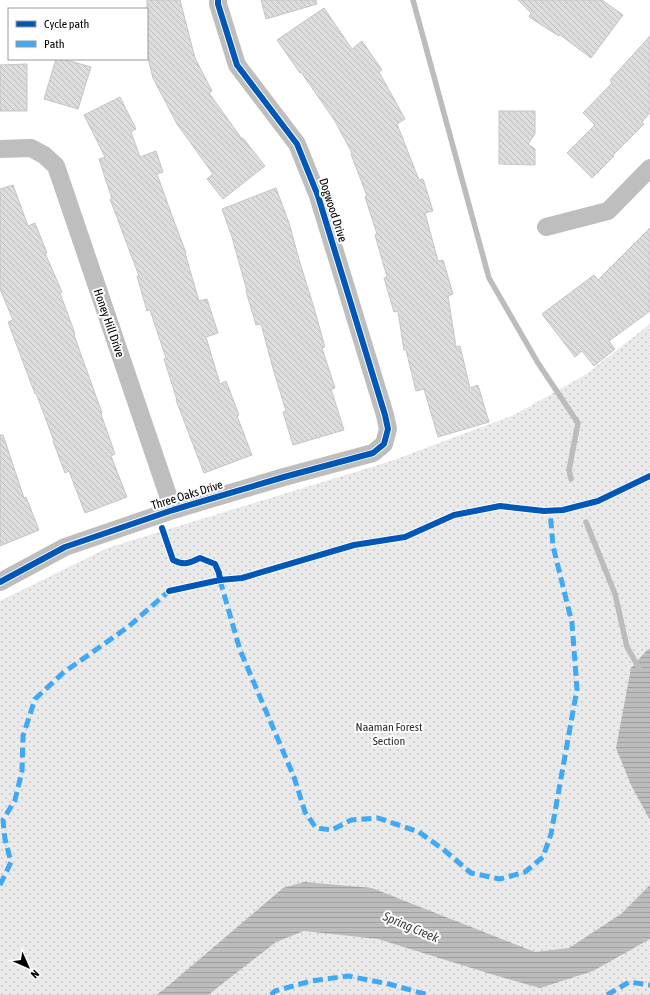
<svg xmlns="http://www.w3.org/2000/svg" width="650" height="995" font-family="'Asap Condensed',sans-serif">
	<style>
		.park { fill: url(#park-dots) }
		.water { fill: url(#water-rules) }
		.lines { fill: none; stroke-linecap: round; stroke-linejoin: round }
		.stream { stroke: #bcbcbc; stroke-width: 5.5 }
		.building { fill: url(#building-back-hatch); stroke: #c5c5c5 }
		.street { stroke: #bebebe; stroke-width: 18 }
		.quiet { stroke: #3fa9f5; stroke-width: 5; stroke-dasharray: 10 5; stroke-linecap: butt }
		.cycleway-casing { stroke: #fff; stroke-width: 8 }
		.cycleway { stroke: #0057b8; stroke-width: 6 }
		.labels { text-anchor: middle; dominant-baseline: central; stroke-width: 4; stroke-linejoin: round; paint-order: stroke }
		.street-label { font-size: 12px; fill: #000; stroke: #fff }
		.park-label { font-size: 12px; fill: #303030; stroke: #fff }
		.water-label { font-size: 13px; font-style: italic; fill: #414141; stroke: #fff }
	</style>
	<defs>
		<pattern id="park-dots" width="8" height="8" patternUnits="userSpaceOnUse"><rect width="8" height="8" fill="#eaeaea"/><path d="M2 2h.1M6 6h.1" fill="none" stroke="#c7c7c7" stroke-width="1.8" stroke-linecap="round"/></pattern>
		<pattern id="water-rules" width="6" height="5" patternUnits="userSpaceOnUse"><rect width="6" height="5" fill="#bcbcbc"/><path d="M0 2.5h6" fill="none" stroke="#a0a0a0"/></pattern>
		<pattern id="building-back-hatch" width="6" height="6" patternUnits="userSpaceOnUse"><rect width="6" height="6" fill="#ddd"/><path d="M-1 5l2 2M0 0l6 6M5-1l2 2" fill="none" stroke="#bcbcbc"/></pattern>
	</defs>
	<rect width="100%" height="100%" fill="#fff"/>
	<path class="park" d="M 650,324 L 650,995 L 0,995 L 0,601 L 107,548 L 391,461 L 514,415 L 585,375 Z"/>
	<path class="water" d="M 650,649 L 650,820 L 631,785 L 616,748 L 631,668 L 647,650 Z
		M 304,882 L 372,888 L 535,952 L 569,948 L 621,914 L 650,885 L 650,939 L 593,971 L 540,988 L 494,975 L 378,939 L 304,931 L 276,942 L 208,995 L 156,995 L 168,986 L 283,888 Z"/>
	<g class="lines">
		<path class="stream" d="M 413,0 L 489,278 L 538,363 L 578,423 L 569,470 L 571,479
			M 586,522 L 615,594 L 627,647 L 639,668"/>
	</g>
	<path class="building" d="M 147,0 L 180,0 L 195,58 L 212,91 L 209,93 L 242,139 L 243,138 L 265,166 L 223,199 L 207,179 L 213,174 L 177,124 L 153,78 L 147,54 Z
		M 261,0 L 316,0 L 317,4 L 266,19 Z
		M 518,0 L 602,0 L 623,15 L 591,58 L 559,34 L 559,36 L 529,17 L 531,13 Z
		M 324,8 L 352,49 L 362,41 L 382,70 L 379,72 L 405,119 L 397,124 L 419,180 L 423,179 L 433,211 L 425,213 L 438,261 L 443,260 L 453,294 L 448,296 L 456,347 L 460,346 L 470,388 L 478,385 L 489,422 L 438,437 L 424,389 L 416,391 L 406,350 L 404,350 L 398,311 L 394,312 L 384,278 L 387,277 L 375,235 L 377,234 L 365,197 L 367,196 L 351,154 L 352,153 L 335,121 L 301,72 L 300,73 L 277,40 Z
		M 650,36 L 650,113 L 642,122 L 644,124 L 613,155 L 614,156 L 592,178 L 567,153 L 595,125 L 583,113 L 612,83 L 610,80 Z
		M 56,59 L 63,59 L 91,67 L 78,109 L 44,99 Z
		M 27,64 L 27,111 L 0,111 L 0,65 Z
		M 120,97 L 136,129 L 131,132 L 140,157 L 156,151 L 163,172 L 157,174 L 171,213 L 186,253 L 185,253 L 199,301 L 207,299 L 218,333 L 206,337 L 220,384 L 226,381 L 239,415 L 237,416 L 252,455 L 204,473 L 176,400 L 177,400 L 164,359 L 166,358 L 150,310 L 147,311 L 137,276 L 139,276 L 110,199 L 112,199 L 99,159 L 105,157 L 84,115 Z
		M 499,111 L 535,111 L 535,134 L 528,144 L 535,149 L 535,165 L 499,164 Z
		M 13,185 L 28,226 L 35,223 L 47,253 L 45,253 L 62,292 L 60,293 L 75,334 L 74,335 L 102,413 L 101,414 L 115,454 L 111,456 L 127,497 L 85,513 L 69,471 L 65,473 L 53,441 L 54,441 L 36,393 L 35,394 L 8,322 L 13,320 L 0,289 L 0,189 Z
		M 276,188 L 289,223 L 300,263 L 314,308 L 325,347 L 322,348 L 335,388 L 331,389 L 344,430 L 293,445 L 283,412 L 286,411 L 274,372 L 261,324 L 256,325 L 246,291 L 247,291 L 232,237 L 222,209 Z
		M 650,228 L 650,311 L 609,341 L 615,349 L 594,366 L 582,351 L 575,357 L 542,314 L 594,275 L 598,280 Z
		M 0,435 L 3,435 L 24,498 L 26,497 L 39,530 L 0,546 Z"/>
	<g class="lines">
		<path class="street" d="M 0,149 L 31,148 L 44,155 L 56,166 L 173,510
			M 546,227 L 608,211 L 650,168
			M 0,582 L 65,547 L 173,510 L 284,477 L 373,453 L 384,444 L 388,429 L 385,415 L 318,196 L 297,144 L 237,65 L 218,4 L 218,0"/>
		<path class="quiet" d="M 220,580 L 240,650 L 294,777 L 305,812 L 316,828 L 332,830 L 351,820 L 378,818 L 419,832 L 444,850 L 471,873 L 500,879 L 525,872 L 543,857 L 551,834 L 577,689 L 572,623 L 553,546 L 550,511
			M 0,885 L 11,862 L 5,839 L 3,820 L 15,800 L 22,771 L 23,736 L 35,699 L 63,673 L 128,627 L 169,591
			M 271,995 L 275,991 L 311,981 L 348,976 L 389,984 L 428,995
			M 607,995 L 629,982 L 650,985"/>
		<defs>
			<path id="cycleway" d="M 162,528 L 173,560 C 185,566 189,563 200,558 L 215,564 L 219,573 L 220,580
				M 0,582 L 65,547 L 173,510 L 284,477 L 373,453 L 384,444 L 388,429 L 385,415 L 318,196 L 297,144 L 237,65 L 218,4 L 218,0
				M 169,591 L 220,580 L 242,578 L 354,545 L 405,537 L 454,515 L 500,506 L 544,511 L 563,510 L 598,501 L 650,476"/>
		</defs>
		<use href="#cycleway" class="cycleway-casing"/>
		<use href="#cycleway" class="cycleway"/>
	</g>
	<g class="labels">
		<g class="street-label">
			<text transform="translate(333 210) rotate(72)">Dogwood Drive</text>
			<text transform="translate(109 323) rotate(71)">Honey Hill Drive</text>
			<text transform="translate(187 495) rotate(-17)">Three Oaks Drive</text>
		</g>
		<g class="park-label">
			<text x="389" y="727">Naaman Forest<tspan x="389" dy="14">Section</tspan></text>
		</g>
		<g class="water-label">
			<text transform="translate(411 927) rotate(23)">Spring Creek</text>
		</g>
	</g>
	<rect x="8" y="8" width="140" height="52" fill="#ffffff" stroke="#999999"/>
	<rect x="16" y="21" width="20" height="6" fill="#0057b8" stroke="#999999"/>
	<text x="44" y="28" font-size="12" fill="#000000">Cycle path</text>
	<rect x="16" y="41" width="20" height="6" fill="#3fa9f5" stroke="#999999"/>
	<text x="44" y="48" font-size="12" fill="#000000">Path</text>
	<g transform="translate(28 967) rotate(135)" stroke="#ffffff" stroke-width="3" paint-order="stroke">
	<path d="M0-3L7 15L0 10L-7 15Z" fill="#000000"/>
	<text y="-6" font-size="11" font-weight="bold" text-anchor="middle" fill="#000000">N</text>
	</g>
</svg>
